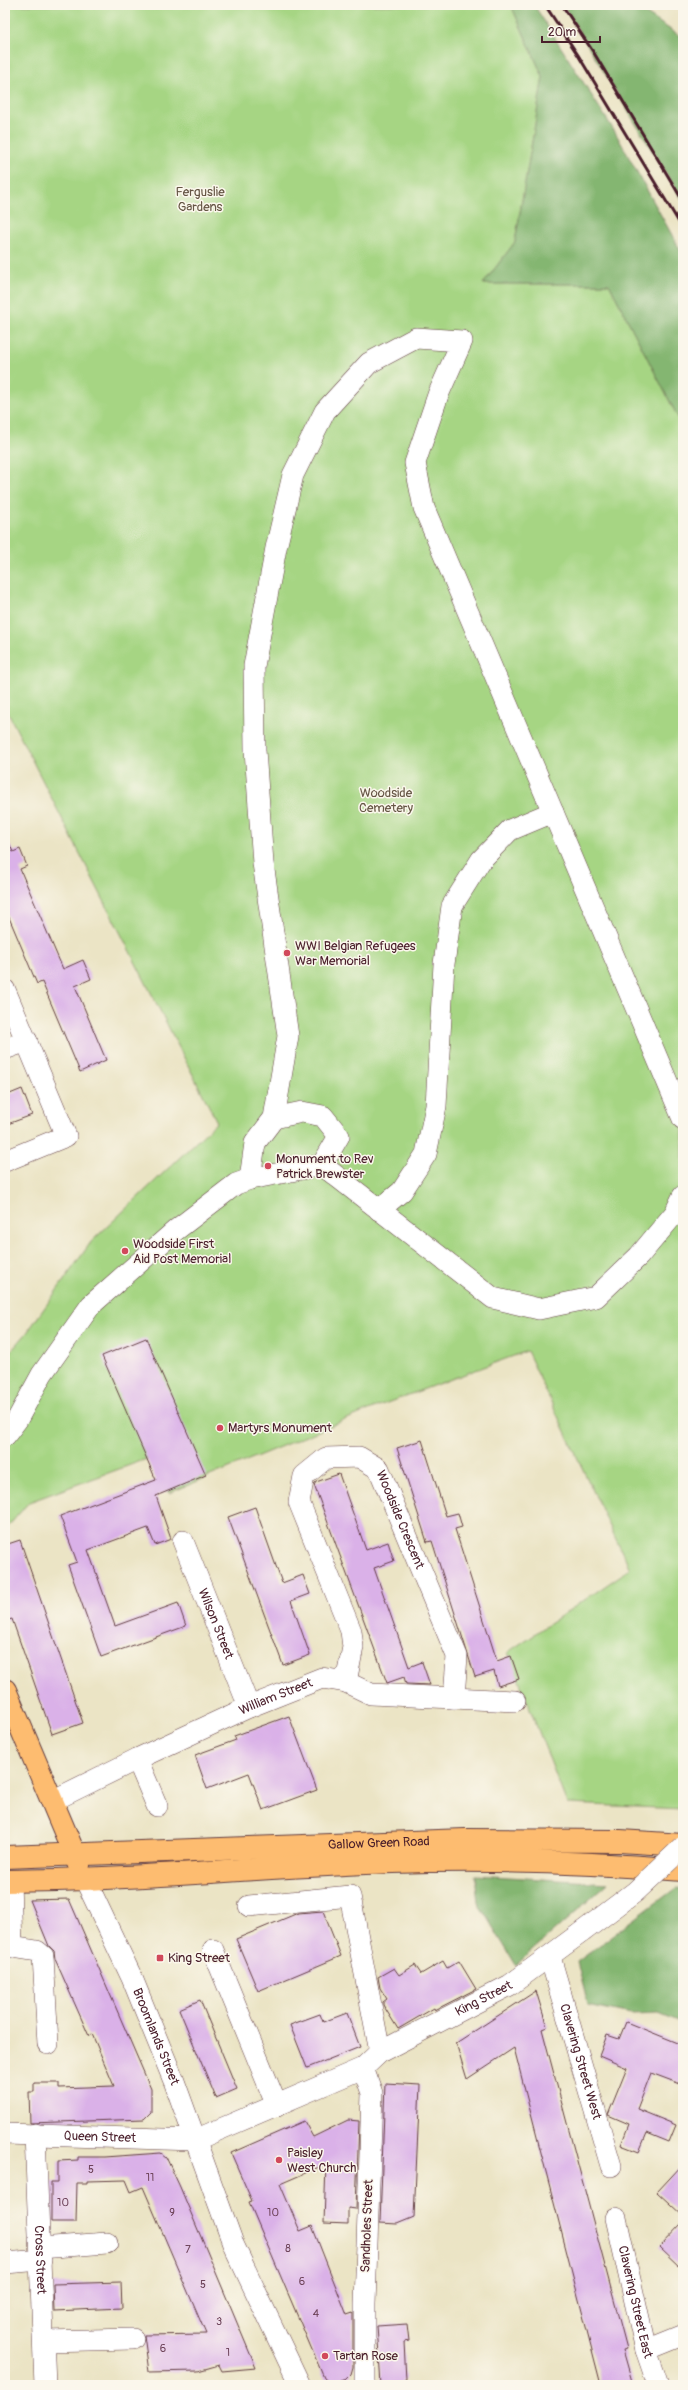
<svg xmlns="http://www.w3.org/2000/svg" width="688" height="2390" font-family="Pangolin,sans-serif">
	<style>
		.green { fill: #a6d583; stroke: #787a57 }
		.forest { fill: #84b671; stroke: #676a4e }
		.building { fill: #dab1e8 }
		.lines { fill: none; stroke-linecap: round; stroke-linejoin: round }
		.minor-casing { stroke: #623d42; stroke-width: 22 }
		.major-casing { stroke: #623d42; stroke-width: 24 }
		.minor { stroke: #fff; stroke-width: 21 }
		.major { stroke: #fdbc6f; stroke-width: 22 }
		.rail { stroke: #4a1f2b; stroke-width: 3 }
		.minor-bridge-casing { stroke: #623d42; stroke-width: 22; stroke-linecap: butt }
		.minor-bridge { stroke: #fff; stroke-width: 21 }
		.poi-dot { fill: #d1495b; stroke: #fbf7ec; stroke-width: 1.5 }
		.labels { text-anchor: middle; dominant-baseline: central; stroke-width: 3; stroke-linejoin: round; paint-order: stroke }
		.number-label { font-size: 11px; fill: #6e445a }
		.park-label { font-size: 13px; fill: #665645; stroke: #fbf7ec }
		.poi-label { font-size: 13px; fill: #4a1f2b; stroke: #fbf7ec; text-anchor: start }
		.street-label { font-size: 13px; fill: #4a1f2b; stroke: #fbf7ec }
	</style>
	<rect width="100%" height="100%" fill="#fbf7ec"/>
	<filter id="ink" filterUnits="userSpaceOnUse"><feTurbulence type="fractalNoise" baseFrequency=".025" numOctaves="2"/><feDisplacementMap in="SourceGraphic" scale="8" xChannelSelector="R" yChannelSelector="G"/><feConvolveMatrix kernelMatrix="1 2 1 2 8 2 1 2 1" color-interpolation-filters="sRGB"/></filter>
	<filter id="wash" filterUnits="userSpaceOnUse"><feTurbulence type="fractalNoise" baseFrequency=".012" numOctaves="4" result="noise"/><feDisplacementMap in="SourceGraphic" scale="16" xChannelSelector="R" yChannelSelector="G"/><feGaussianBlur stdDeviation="0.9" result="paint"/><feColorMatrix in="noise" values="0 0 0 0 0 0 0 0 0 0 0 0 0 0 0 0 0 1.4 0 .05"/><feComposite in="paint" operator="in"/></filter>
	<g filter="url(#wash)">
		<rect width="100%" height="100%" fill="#ebe4c5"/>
		<path class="green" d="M 5,5 L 511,5 L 543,77 L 515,242 L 483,284 L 609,284 L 683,427 L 683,1809 L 567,1804 L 508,1652 L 630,1569 L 527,1351 L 376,1407 L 169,1493 L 152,1457 L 29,1502 L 5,1530 L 5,1358 L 26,1334 L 91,1242 L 217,1122 L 5,707 Z"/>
		<path class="forest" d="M 511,5 L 534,5 L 615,132 L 683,255 L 683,427 L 609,284 L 483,284 L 515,242 L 543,77 Z
			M 563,5 L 633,5 L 683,38 L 683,201 Z
			M 475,1875 L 608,1883 L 516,1965 L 478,1903 Z
			M 676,1888 L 683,1889 L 683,2023 L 659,2013 L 631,2014 L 588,2005 L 577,1962 Z"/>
		<g id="blocks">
			<path class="building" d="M 5,834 L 13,852 L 20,849 L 27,866 L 20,869 L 63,969 L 83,960 L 91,979 L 75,986 L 106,1060 L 80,1072 L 42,982 L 37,984 L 5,908 Z
				M 22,1089 L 32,1115 L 5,1125 L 5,1096 Z
				M 146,1338 L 206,1475 L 156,1496 L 171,1539 L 155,1545 L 148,1528 L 88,1550 L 115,1626 L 178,1603 L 186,1626 L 101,1657 L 68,1565 L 77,1562 L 60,1516 L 156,1480 L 102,1356 Z
				M 422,1440 L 446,1516 L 458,1513 L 462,1527 L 455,1529 L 497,1661 L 511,1656 L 519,1679 L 498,1686 L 494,1671 L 475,1677 L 432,1541 L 427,1542 L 397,1448 Z
				M 339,1474 L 366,1550 L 388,1542 L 394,1561 L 374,1568 L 409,1667 L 422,1662 L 430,1685 L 406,1684 L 404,1677 L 387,1683 L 314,1485 L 316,1482 Z
				M 255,1507 L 282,1583 L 303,1575 L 310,1594 L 291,1601 L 310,1655 L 283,1665 L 228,1517 Z
				M 20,1540 L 83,1723 L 52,1734 L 12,1619 L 5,1621 L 5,1545 Z
				M 289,1716 L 317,1790 L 263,1810 L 249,1773 L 207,1789 L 195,1755 L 236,1740 L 234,1736 Z
				M 69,1899 L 151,2089 L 151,2112 L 144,2119 L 30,2123 L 29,2092 L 34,2092 L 34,2083 L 59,2083 L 59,2088 L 114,2086 L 92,2034 L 89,2036 L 55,1959 L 54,1951 L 49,1946 L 30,1900 Z
				M 323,1911 L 341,1956 L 258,1991 L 236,1939 L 298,1913 Z
				M 443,1961 L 447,1968 L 459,1961 L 476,1989 L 435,2010 L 434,2008 L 398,2029 L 383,2005 L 383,2002 L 387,1999 L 380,1988 L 378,1977 L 394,1968 L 399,1975 L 415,1965 L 421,1974 Z
				M 536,1991 L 547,2027 L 542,2029 L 627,2349 L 623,2350 L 633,2385 L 601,2385 L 514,2048 L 467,2079 L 456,2043 Z
				M 200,2000 L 237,2089 L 216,2098 L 179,2009 Z
				M 347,2013 L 360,2047 L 307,2068 L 290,2025 L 320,2014 L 323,2022 Z
				M 626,2022 L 683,2045 L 683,2085 L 651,2073 L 637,2109 L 676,2125 L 669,2142 L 647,2133 L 639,2152 L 621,2145 L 629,2124 L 608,2115 L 627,2068 L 599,2056 L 607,2035 L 619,2039 Z
				M 385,2083 L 420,2085 L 414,2217 L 397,2224 L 380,2223 Z
				M 348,2120 L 359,2121 L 356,2209 L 348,2208 L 348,2224 L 324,2223 L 326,2164 L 280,2184 L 300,2231 L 312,2226 L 347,2315 L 353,2313 L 353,2367 L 351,2374 L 346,2379 L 331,2384 L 324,2378 L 249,2202 L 252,2201 L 231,2153 L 304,2121 L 313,2137 Z
				M 161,2153 L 166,2157 L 180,2187 L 256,2368 L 222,2371 L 219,2365 L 198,2371 L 149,2372 L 144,2335 L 206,2334 L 143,2187 L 131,2192 L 126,2180 L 87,2181 L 87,2183 L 77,2183 L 76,2222 L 51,2222 L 51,2182 L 58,2182 L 58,2161 L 78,2160 L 78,2157 L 104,2157 Z
				M 683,2164 L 683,2216 L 657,2192 Z
				M 683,2222 L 683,2270 L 659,2247 Z
				M 121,2282 L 122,2308 L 54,2311 L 53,2284 Z
				M 407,2324 L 409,2341 L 404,2342 L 406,2380 L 398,2385 L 381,2385 L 377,2326 Z"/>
		</g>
	</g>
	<g filter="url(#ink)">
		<use href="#blocks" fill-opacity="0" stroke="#623d42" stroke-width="1"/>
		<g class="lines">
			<defs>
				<g id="minor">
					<path d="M 5,990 L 66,1136 L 5,1161"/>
					<path d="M 5,1049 L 27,1041"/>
					<path d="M 274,1118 L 302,1112 L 323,1116 L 339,1136 L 322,1165"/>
					<path d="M 250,1179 L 255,1143 L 274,1118 L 288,1036 L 263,863 L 255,750 L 254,666 L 276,548 L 293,475 L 325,411 L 369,363 L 416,338 L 462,341 L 438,395 L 415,463 L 424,508 L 683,1119"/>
					<path d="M 379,1210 L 402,1191 L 426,1154 L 436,1106 L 444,964 L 452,906 L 481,860 L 510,830 L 553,812"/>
					<path d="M 5,1436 L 17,1420 L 42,1374 L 91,1305 L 176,1230 L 236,1184 L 250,1179 L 322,1165 L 493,1298 L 539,1309 L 596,1297 L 639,1256 L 675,1213 L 683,1196"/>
					<path id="s1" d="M 183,1541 L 249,1707"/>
					<path id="s2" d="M 346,1682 L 353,1647 L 351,1631 L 299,1502 L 304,1476 L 326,1458 L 359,1457 L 379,1469 L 457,1656 L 454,1698"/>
					<path d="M 137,1759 L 157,1806"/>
					<path id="s3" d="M 52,1801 L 137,1759 L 249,1707 L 322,1678 L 346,1682 L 371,1694 L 515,1701"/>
					<path id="s4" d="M 85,1879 L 132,1978 L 174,2081 L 234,2246 L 300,2385"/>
					<path d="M 10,1881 L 12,1947 L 37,1951 L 43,1956 L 48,2044"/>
					<path d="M 249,1906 L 350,1896 L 380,2052"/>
					<path d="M 213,1950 L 277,2106"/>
					<path id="s5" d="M 550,1957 L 611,2166"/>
					<path d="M 363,2068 L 372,2093 L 365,2304 L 365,2385"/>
					<path id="s6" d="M 5,2134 L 195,2140 L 363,2068 L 380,2052 L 510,1985 L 582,1932"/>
					<path id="s7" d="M 35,2134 L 45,2385"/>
					<path id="s8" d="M 616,2218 L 646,2350 L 658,2385"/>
					<path d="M 40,2248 L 107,2243"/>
					<path d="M 5,2263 L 41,2260"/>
					<path d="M 44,2341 L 133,2339"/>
					<path d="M 646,2350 L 683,2335"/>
				</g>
				<g id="major">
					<path d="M 5,1690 L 79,1865"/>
					<path id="s9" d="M 5,1857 L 465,1840 L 620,1841 L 683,1845"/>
					<path d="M 5,1881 C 135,1880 264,1866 393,1862 C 490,1859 586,1862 683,1870"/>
				</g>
			</defs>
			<use href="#minor" class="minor-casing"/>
			<use href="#major" class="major-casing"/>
			<use href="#minor" class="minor"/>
			<use href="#major" class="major"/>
			<path class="rail" d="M 545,5 L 578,55 L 683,229
				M 562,5 L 594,53 L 683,201"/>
			<defs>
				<path id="minor-bridge" d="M 582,1932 L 635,1892 L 683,1847"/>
			</defs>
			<use href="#minor-bridge" class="minor-bridge-casing"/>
			<use href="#minor-bridge" class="minor-bridge"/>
		</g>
	</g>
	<g class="poi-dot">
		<circle cx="287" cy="953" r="4"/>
		<circle cx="268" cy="1166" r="4"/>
		<circle cx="125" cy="1251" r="4"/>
		<circle cx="220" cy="1428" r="4"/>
		<rect x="156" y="1954" width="8" height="8" rx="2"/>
		<circle cx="279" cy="2160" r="4"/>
		<circle cx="325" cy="2356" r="4"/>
	</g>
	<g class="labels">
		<g class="number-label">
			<text x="91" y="2169">5</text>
			<text x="150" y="2177">11</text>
			<text x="63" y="2202">10</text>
			<text x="172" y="2212">9</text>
			<text x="273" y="2212">10</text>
			<text x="288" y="2248">8</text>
			<text x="188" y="2249">7</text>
			<text x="302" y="2281">6</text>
			<text x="203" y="2284">5</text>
			<text x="316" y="2313">4</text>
			<text x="219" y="2321">3</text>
			<text x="163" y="2348">6</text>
			<text x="228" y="2352">1</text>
		</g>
		<g class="park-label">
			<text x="200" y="192">Ferguslie<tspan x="200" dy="15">Gardens</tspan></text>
			<text x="386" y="793">Woodside<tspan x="386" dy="15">Cemetery</tspan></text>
		</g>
		<g class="poi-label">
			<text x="295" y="946">WWI Belgian Refugees<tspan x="295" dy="15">War Memorial</tspan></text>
			<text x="276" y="1159">Monument to Rev<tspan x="276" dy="15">Patrick Brewster</tspan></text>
			<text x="133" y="1244">Woodside First<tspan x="133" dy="15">Aid Post Memorial</tspan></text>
			<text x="228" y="1428">Martyrs Monument</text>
			<text x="168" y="1958">King Street</text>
			<text x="287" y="2153">Paisley<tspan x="287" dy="15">West Church</tspan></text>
			<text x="333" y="2356">Tartan Rose</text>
		</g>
		<g class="street-label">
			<text stroke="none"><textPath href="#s2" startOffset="357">Woodside Crescent</textPath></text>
			<text stroke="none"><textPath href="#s1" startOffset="89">Wilson Street</textPath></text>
			<text stroke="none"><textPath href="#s3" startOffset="247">William Street</textPath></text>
			<text stroke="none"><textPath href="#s9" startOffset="374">Gallow Green Road</textPath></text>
			<text stroke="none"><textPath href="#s6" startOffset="513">King Street</textPath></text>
			<text stroke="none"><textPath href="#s4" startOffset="173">Broomlands Street</textPath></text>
			<text stroke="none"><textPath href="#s5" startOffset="109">Clavering Street West</textPath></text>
			<text stroke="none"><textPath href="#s6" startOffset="95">Queen Street</textPath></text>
			<text transform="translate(367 2226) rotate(-88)">Sandholes Street</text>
			<text stroke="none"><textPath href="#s7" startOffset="126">Cross Street</textPath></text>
			<text stroke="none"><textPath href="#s8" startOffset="86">Clavering Street East</textPath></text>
		</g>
	</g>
	<rect width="688" height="2390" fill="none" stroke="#fbf7ec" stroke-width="20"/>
	<path d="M542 36v6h58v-6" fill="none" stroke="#4a1f2b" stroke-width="2"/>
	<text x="548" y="36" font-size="12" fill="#4a1f2b" stroke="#fbf7ec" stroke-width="3" paint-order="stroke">20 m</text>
</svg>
